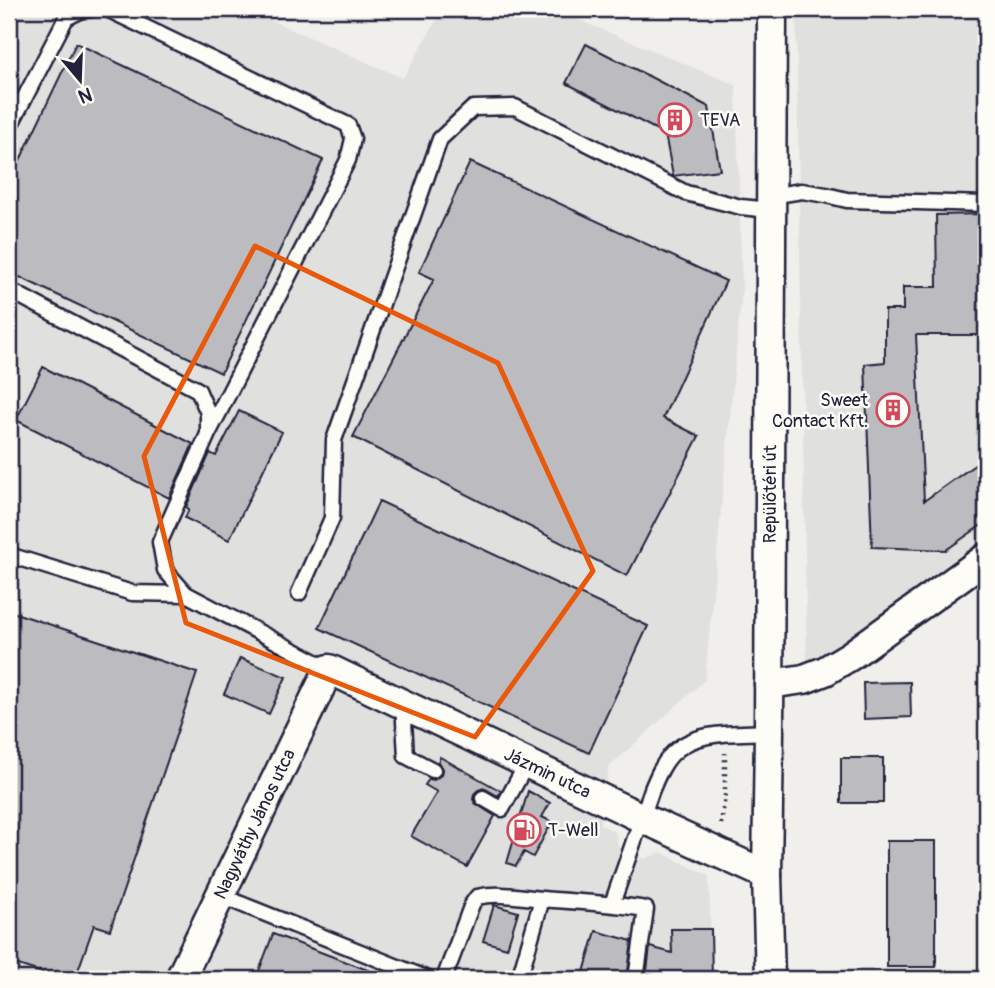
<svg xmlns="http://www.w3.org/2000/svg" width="995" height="988" font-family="Pangolin,sans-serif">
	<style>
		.built { fill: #e0e0df }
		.building { fill: #bcbcc0; stroke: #22223b; stroke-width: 2 }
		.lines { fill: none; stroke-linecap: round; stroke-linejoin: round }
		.service-casing { stroke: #22223b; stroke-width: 19 }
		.minor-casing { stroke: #22223b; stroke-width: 33 }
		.path { stroke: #22223b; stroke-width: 4.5; stroke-dasharray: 2 5; stroke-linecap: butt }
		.service { stroke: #fdfcf7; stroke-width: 14 }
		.minor { stroke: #fdfcf7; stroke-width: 28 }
		.marked { fill: none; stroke: #e8590c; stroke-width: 5; stroke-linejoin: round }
		.labels { text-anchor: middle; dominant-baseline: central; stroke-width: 5; stroke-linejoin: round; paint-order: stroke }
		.poi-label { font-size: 18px; fill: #22223b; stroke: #fdfcf7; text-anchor: start }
		.street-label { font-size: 18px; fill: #22223b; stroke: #fdfcf7 }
	</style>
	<rect width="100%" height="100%" fill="#f0efec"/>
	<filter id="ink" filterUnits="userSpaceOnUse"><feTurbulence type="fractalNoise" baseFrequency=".0143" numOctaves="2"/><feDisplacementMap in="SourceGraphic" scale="14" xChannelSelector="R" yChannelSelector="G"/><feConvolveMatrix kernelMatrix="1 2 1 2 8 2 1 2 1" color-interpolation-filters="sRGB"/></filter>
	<g filter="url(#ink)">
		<path class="built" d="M 9,9 L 245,9 L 403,78 L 443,9 L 552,9 L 736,85 L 742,288 L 705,680 L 609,767 L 600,824 L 615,832 L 619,848 L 645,859 L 661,852 L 709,876 L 712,979 L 9,979 Z
			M 796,9 L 986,9 L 986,557 L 807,675 Z"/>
		<path class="building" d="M 76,43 L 323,160 L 221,373 L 9,272 L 9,183 Z
			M 586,44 L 709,107 L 720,170 L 673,176 L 665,134 L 566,83 Z
			M 470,162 L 726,281 L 663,418 L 699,436 L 627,576 L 353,437 L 434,279 L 419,272 Z
			M 986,214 L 986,335 L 916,335 L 924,501 L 986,457 L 986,522 L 946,550 L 872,547 L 865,364 L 885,362 L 885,310 L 903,310 L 903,287 L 937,287 L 936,215 Z
			M 43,367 L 193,444 L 169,498 L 16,420 Z
			M 239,411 L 282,432 L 229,540 L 185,518 L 189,509 L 186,507 L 210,453 L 216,456 Z
			M 379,501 L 648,626 L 589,753 L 319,628 Z
			M 9,611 L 197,673 L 110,930 L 94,925 L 75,979 L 61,979 L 9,962 Z
			M 240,658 L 286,677 L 269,714 L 224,694 Z
			M 910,682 L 911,717 L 864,719 L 863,683 Z
			M 440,757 L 501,791 L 498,796 L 484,788 L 478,790 L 474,794 L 473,799 L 475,803 L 495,816 L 467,867 L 411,836 L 437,792 L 425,785 L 429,779 L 434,780 L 441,775 L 442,769 L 438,762 Z
			M 841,758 L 883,758 L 883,803 L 841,803 Z
			M 528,791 L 550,803 L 542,817 L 552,822 L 533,857 L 524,852 L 516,866 L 507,863 Z
			M 887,841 L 936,841 L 936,967 L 887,967 Z
			M 494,905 L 518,912 L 507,948 L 483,941 Z
			M 671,929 L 711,929 L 712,979 L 646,979 L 650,947 L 672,953 Z
			M 596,931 L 632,941 L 627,979 L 582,979 Z
			M 273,934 L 386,977 L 386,979 L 256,979 Z"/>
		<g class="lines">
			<defs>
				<path id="service" d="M 107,9 L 348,125 L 353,139 L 348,160 L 208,434 L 160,542 L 165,570 L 186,594
					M 9,128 L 66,18 L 82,10 L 91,9
					M 770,196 L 802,191 L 826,195 L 847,200 L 986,204
					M 9,290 L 198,390 L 208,413 L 208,432
					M 9,555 L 132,593 L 186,594 L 329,669
					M 299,593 L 332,518 L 334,440 L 440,139 L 473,108 L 515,107 L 686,193 L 741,207 L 770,210
					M 403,704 L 406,756 L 433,770
					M 483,798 L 502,809 L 527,763
					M 221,896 L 428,979
					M 612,904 L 652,789 C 657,777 662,765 671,755 C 695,729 737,734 769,732
					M 444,979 L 472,904 L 477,897 C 498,892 521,897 542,899 C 577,902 611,903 646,909 L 636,979
					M 519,979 L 542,899"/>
				<g id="minor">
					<path d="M 769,684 L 804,679 L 825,671 L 850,656 L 986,558"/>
					<path id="s1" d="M 180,979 L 329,669 L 642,818 L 767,875"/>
					<path id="s2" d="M 770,979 L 767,875 L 769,732 L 772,9"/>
				</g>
			</defs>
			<use href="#service" class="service-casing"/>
			<use href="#minor" class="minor-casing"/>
			<path class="path" d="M 721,824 L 725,796 L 725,753"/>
			<use href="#service" class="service"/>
			<use href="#minor" class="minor"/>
		</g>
	</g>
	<path class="marked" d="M 255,246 L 498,363 L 593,571 L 475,737 L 186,623 L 144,456 Z"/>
	<defs>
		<symbol id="building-ring" viewBox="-11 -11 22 22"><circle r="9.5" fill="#fdfcf7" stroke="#d1495b" stroke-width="1.5"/><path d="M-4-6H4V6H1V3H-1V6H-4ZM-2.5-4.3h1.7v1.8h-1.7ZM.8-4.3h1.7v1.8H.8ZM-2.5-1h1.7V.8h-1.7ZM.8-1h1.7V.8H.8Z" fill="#d1495b"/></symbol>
		<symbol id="fuel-ring" viewBox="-11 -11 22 22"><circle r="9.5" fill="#fdfcf7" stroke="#d1495b" stroke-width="1.5"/><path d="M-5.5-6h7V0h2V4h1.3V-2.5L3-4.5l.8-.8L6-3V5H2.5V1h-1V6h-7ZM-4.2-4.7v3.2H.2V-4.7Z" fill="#d1495b"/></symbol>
	</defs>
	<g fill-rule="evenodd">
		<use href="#building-ring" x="656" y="101" width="38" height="38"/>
		<use href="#building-ring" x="874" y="391" width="38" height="38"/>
		<use href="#fuel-ring" x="505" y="811" width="38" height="38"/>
	</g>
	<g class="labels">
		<g class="poi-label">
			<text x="700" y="120">TEVA</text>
			<text x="868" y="400" text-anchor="end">Sweet<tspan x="868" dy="21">Contact Kft.</tspan></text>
			<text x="548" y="830">T-Well</text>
		</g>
		<g class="street-label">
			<text stroke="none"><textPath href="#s2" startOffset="485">Repülőtéri út</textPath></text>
			<text stroke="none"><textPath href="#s1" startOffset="586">Jázmin utca</textPath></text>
			<text stroke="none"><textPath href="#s1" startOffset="172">Nagyváthy János utca</textPath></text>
		</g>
	</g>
	<rect width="995" height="988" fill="none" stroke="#fdfcf7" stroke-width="35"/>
	<rect x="18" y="18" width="960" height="953" fill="none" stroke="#22223b" stroke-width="2.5" filter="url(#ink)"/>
	<g transform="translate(80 80) rotate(161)" stroke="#fdfcf7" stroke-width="5" paint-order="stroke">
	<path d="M0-5L12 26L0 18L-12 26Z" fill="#22223b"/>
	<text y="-10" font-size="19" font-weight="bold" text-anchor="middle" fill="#22223b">N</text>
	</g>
</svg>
